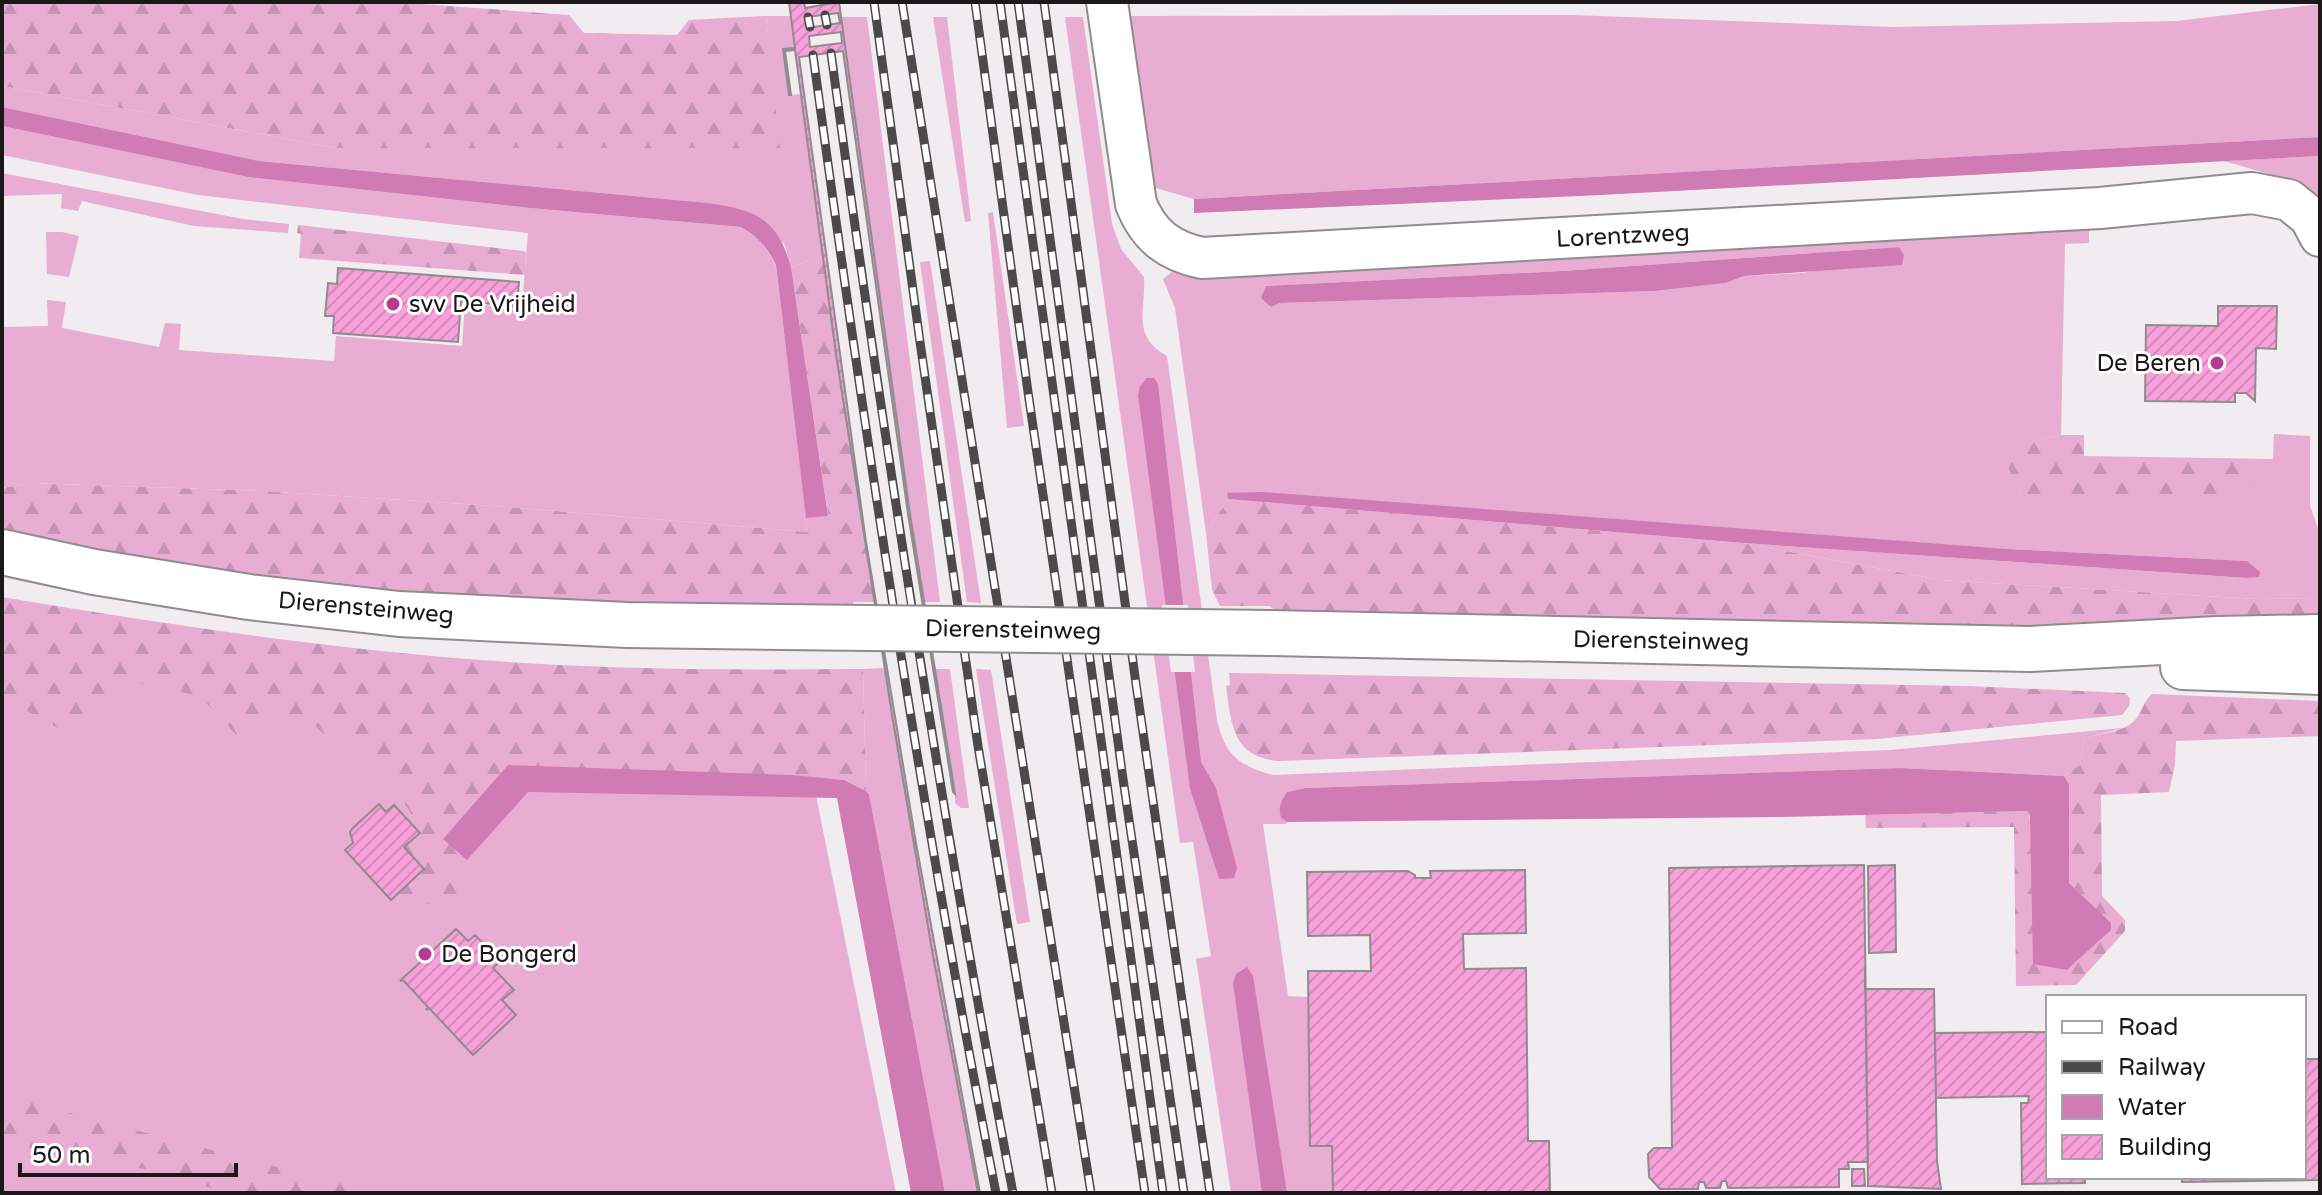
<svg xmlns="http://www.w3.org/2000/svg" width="2322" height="1195" font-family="'Varela Round',sans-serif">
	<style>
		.grass { fill: #e9acd3; fill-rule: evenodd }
		.forest { fill: url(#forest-firs) }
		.water { fill: #d07bb4 }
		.pier { fill: #f0ecef }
		.building { fill: url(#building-hatch); stroke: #8f8c8e; stroke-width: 2; fill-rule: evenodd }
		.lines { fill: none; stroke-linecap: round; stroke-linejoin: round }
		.minor-casing { stroke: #8f8c8e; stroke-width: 44 }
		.major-casing { stroke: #8f8c8e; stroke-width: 48 }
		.minor { stroke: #fff; stroke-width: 40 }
		.major { stroke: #fff; stroke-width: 44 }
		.rail-casing { stroke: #4b494a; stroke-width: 9 }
		.rail { stroke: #fff; stroke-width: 6; stroke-dasharray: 18; stroke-linecap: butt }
		.major-bridge-casing { stroke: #8f8c8e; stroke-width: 48; stroke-linecap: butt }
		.major-bridge { stroke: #fff; stroke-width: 44 }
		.poi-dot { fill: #b33c92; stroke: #fff; stroke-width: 3 }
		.labels { text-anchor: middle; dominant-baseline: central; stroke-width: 6; stroke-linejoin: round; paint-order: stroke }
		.street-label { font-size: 24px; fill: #1a1819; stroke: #fff }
		.poi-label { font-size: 24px; fill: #1a1819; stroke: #fff; text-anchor: start }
	</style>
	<defs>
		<pattern id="forest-firs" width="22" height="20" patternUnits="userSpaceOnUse" patternTransform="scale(2)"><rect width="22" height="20" fill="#e9acd3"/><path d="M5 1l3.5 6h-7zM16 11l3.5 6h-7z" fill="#c793b5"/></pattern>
		<pattern id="building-hatch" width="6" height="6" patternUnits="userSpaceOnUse" patternTransform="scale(2)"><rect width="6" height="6" fill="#f8a0da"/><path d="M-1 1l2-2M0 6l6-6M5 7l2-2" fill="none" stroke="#d489ba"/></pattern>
	</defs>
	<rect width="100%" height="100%" fill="#f0ecef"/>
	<path class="grass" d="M 2320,4 L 2320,137 L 1194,199 L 1145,185 L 1120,16 L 1572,15 L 1894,27 L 2177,21 Z
		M 766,16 L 791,16 L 795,48 L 783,50 L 789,95 L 801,94 L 823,256 L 791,267 L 784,243 L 708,203 L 259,161 L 2,107 L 2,86 L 336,148 L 779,148 Z
		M 841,17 L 867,17 L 940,602 L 924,602 L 886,347 Z
		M 933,17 L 947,17 L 971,221 L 965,222 Z
		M 1065,17 L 1083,17 L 1112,224 L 1121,249 L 1144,277 C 1146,311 1131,336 1167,356 L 1217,720 C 1225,755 1239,766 1273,775 L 1890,750 L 2123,728 L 2084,738 L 2080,766 L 2064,776 L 1900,768 L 1305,788 L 1287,792 L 1281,818 L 1287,822 L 1286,824 L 1263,824 L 1288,996 L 1308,997 L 1310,1146 L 1332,1146 L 1333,1193 L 1231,1193 L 1196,959 L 1211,956 L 1193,842 L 1180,843 Z
		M 2,126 L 248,177 L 530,208 L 741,227 C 758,237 767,247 776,266 L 808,532 L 495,506 L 263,491 L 30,483 L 2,488 L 2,327 L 48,326 L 47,300 L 66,302 L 62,328 L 159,347 L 165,323 L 181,324 L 179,350 L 334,361 L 336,336 L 462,346 L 465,304 L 522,307 L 528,233 L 198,195 L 2,155 Z
		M 2320,156 L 2320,207 L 2300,183 L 2224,161 Z
		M 2,173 L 243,219 L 289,224 L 288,233 L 194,226 L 82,201 L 78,211 L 61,208 L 62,194 L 2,196 Z
		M 993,212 L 1024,426 L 1007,428 L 988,213 Z
		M 2089,226 L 2089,243 L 2065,244 L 2061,435 L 2000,449 L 2021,495 L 2273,459 L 2274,434 L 2310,436 L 2310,506 L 2320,534 L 2320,598 L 2257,599 L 1940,580 L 1743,543 L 2246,578 L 2247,561 L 2008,549 L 1227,493 L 1228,499 L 1206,533 L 1175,308 L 1163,279 L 1178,267 ZM 1899,247 L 1904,255 L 1802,273 L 1744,276 L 1726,283 L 1655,291 L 1280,303 L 1271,307 L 1266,286 L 1562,271 Z
		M 46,232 L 62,232 L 79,236 L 69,277 L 47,274 Z
		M 930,261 L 981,603 L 967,602 L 920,262 Z
		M 2,608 L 800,716 L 896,1193 L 2,1193 Z
		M 885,668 L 933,956 L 978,1193 L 945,1193 L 869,794 L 866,791 L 863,669 Z
		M 935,669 L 950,669 L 969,808 L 961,808 L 955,803 L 955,792 Z
		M 976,669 L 991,670 L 1030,922 L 1017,924 Z"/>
	<path class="forest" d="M 2,2 L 394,2 L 569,15 L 584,33 L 677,35 L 689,20 L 766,16 L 780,148 L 336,148 L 2,86 Z
		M 298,225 L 523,251 L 526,252 L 525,275 L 299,258 L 301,234 L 297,233 Z
		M 823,256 L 874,602 L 853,602 L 853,610 L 528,606 L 170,565 L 2,528 L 2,488 L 30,483 L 263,491 L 495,506 L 808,532 L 806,518 L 828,515 L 791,267 Z
		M 2061,435 L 2084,435 L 2084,456 L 2273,459 L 2239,501 L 2021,495 L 1999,449 Z
		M 1228,499 L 1743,543 L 1940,580 L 2257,599 L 2320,598 L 2320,629 L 2208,630 L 1287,617 L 1269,606 L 1220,606 L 1212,590 L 1206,533 Z
		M 2,597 C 175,626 349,652 524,663 C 637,670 750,670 863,669 L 866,791 L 844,780 L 509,765 L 476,803 L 459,908 L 393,899 L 419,874 L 404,847 L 420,832 L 408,808 L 344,738 L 336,744 L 311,723 L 276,710 L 242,741 L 200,696 L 126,680 L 67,733 L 2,697 Z
		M 1229,673 L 1968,686 L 2125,693 L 2130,698 L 2129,706 L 2122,715 L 1877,739 L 1279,761 C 1233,758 1231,724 1226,686 L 1230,685 Z
		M 2152,694 L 2320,701 L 2320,736 L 2176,741 L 2175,765 L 2169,792 L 2101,795 L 2102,896 L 2125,920 L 2125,931 L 2076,985 L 2016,986 L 2014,827 L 1866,828 L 1865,815 L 2028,811 L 2067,970 L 2111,930 L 2110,923 L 2069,883 L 2069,784 L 2064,776 L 2080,765 L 2084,738 C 2101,733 2129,732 2138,716 C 2144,707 2144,701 2152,694 Z
		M 2,1094 L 9,1097 L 377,1193 L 228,1193 L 150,1170 L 2,1143 Z"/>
	<path class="water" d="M 2,107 L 259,161 L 708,203 C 756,210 777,218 791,267 L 828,516 L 806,518 L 776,265 C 767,247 758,237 741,227 L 530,208 L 248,177 L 2,126 Z
		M 2320,137 L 2320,156 L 1601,195 L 1194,213 L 1194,199 Z
		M 1899,247 L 1904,255 L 1902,265 L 1744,276 L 1726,283 L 1655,291 L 1280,303 L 1271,307 L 1261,298 L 1266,286 L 1562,271 Z
		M 1147,378 L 1154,378 L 1158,384 L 1201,762 L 1216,788 L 1237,868 L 1234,878 L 1219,879 L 1190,788 L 1138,395 L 1140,386 Z
		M 1262,492 L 2008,549 L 2247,561 L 2260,572 L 2259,577 L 2246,578 L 1743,543 L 1228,499 L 1227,493 Z
		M 508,765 L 792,775 L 844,780 L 866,791 L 869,794 L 945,1193 L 911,1193 L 837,798 L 528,792 L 467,860 L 443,839 Z
		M 1900,768 L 2064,776 L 2069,784 L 2069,883 L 2111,923 L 2111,930 L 2067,970 L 2033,964 L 2030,816 L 2028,811 L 1782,817 L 1287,822 L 1281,818 C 1278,807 1281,801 1287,792 L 1305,788 Z
		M 1247,967 L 1253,976 L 1287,1193 L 1262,1193 L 1233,983 L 1236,974 Z"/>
	<path class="pier" d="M 1162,605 L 1188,605 L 1195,672 L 1171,672 Z"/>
	<path class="building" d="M 789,2 L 804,2 L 805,8 L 839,2 L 910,514 L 955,794 L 953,792 L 908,514 L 843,51 L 799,57 L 866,542 L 916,843 L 980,1193 L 978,1193 L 933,956 L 893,721 L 836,354 L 795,50 L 785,51 L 791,95 L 789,95 L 783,49 L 795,48 ZM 838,13 L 840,23 L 807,28 L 806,17 ZM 841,32 L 842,43 L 810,47 L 809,36 Z
		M 338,268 L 519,282 L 517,306 L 461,301 L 458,342 L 333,333 L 334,316 L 325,316 L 328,283 L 337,284 Z
		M 2218,306 L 2277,306 L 2276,349 L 2256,348 L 2255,401 L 2246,393 L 2235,393 L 2235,402 L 2145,401 L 2146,325 L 2218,326 Z
		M 379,804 L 386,812 L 394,805 L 420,833 L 404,847 L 424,869 L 391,900 L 345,850 L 353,843 L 350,832 L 353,828 Z
		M 1864,865 L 1868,1162 L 1848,1162 L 1849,1169 L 1839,1169 L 1839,1187 L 1728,1188 L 1726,1181 L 1722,1181 L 1720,1188 L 1706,1188 L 1704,1182 L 1699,1182 L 1698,1189 L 1660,1189 L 1649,1177 L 1648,1154 L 1654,1148 L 1672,1148 L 1669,868 Z
		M 1895,865 L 1896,952 L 1869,953 L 1868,866 Z
		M 1525,870 L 1526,933 L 1463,934 L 1464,969 L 1526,968 L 1528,1141 L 1549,1141 L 1550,1193 L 1333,1193 L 1332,1146 L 1310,1146 L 1308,971 L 1371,971 L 1370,935 L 1308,936 L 1307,872 L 1408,871 L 1415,875 L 1415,878 L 1431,878 L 1430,871 Z
		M 456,929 L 468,941 L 475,935 L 500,961 L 493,968 L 514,990 L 502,1000 L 516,1015 L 473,1055 L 429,1008 L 426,1010 L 428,1007 L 403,980 L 400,981 Z
		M 1865,967 L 1865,989 L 1934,989 L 1937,1161 L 1941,1189 L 1868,1186 Z
		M 2048,1032 L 2048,1177 L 2085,1177 L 2085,1183 L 2022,1184 L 2021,1103 L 2028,1103 L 2029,1096 L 1936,1098 L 1935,1033 Z
		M 2304,1059 L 2320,1059 L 2320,1180 L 2182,1182 L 2182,1177 L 2304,1177 Z
		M 1852,1169 L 1864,1169 L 1865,1186 L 1852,1186 Z"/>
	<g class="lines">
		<defs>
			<path id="minor" d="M 1107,2 L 1136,204 C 1149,236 1169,251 1202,258 L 2100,208 L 2252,193 L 2289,200 L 2310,217 L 2320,236"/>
			<path id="major" d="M 2,552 L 94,572 L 249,597 L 399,614 L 627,625 L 869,628
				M 1271,633 L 2030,649 L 2218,639 L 2320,637
				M 2183,667 L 2320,672"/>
		</defs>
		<use href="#minor" class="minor-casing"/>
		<use href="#major" class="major-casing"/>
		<use href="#minor" class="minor"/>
		<use href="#major" class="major"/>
		<defs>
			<path id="rail" d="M 874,2 L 920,342 L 978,746 L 1052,1193
				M 902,2 L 1091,1193
				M 975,2 L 1028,392 L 1145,1193
				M 1000,2 L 1163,1193
				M 1018,2 L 1123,779 L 1184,1193
				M 1044,2 L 1136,684 L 1210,1193
				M 825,15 L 827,25
				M 808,17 L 810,27
				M 831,53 C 883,435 941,815 1013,1193
				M 813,55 C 865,436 922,816 996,1193"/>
		</defs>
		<use href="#rail" class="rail-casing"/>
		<use href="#rail" class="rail"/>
		<defs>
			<path id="major-bridge" d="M 869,628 L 1271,633"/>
		</defs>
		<use href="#major-bridge" class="major-bridge-casing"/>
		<use href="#major-bridge" class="major-bridge"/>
	</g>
	<g class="poi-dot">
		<circle cx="393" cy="304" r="8"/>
		<circle cx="2217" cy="363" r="8"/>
		<circle cx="425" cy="954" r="8"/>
	</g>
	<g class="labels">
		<g class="street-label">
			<text transform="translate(1623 236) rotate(-3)">Lorentzweg</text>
			<text transform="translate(366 608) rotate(5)">Dierensteinweg</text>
			<text transform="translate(1013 630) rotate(1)">Dierensteinweg</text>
			<text transform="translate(1661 641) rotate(1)">Dierensteinweg</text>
		</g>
		<g class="poi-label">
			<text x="409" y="304">svv De Vrijheid</text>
			<text x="2201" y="363" text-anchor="end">De Beren</text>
			<text x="441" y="954">De Bongerd</text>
		</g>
	</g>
	<rect width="2322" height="1195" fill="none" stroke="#1a1819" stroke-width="8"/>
	<rect x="2046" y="995" width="260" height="184" fill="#ffffff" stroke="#a3a3a3" stroke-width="2"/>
	<rect x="2062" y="1021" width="40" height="12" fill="#ffffff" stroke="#a3a3a3" stroke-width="2"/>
	<text x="2118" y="1035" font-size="24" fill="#1a1819">Road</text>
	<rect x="2062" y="1061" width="40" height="12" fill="#4b494a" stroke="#a3a3a3" stroke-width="2"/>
	<text x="2118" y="1075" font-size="24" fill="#1a1819">Railway</text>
	<rect x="2062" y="1095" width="40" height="24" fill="#d07bb4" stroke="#a3a3a3" stroke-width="2"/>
	<text x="2118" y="1115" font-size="24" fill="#1a1819">Water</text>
	<rect x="2062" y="1135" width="40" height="24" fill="url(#building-hatch)" stroke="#a3a3a3" stroke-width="2"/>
	<text x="2118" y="1155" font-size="24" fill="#1a1819">Building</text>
	<path d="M20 1163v12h216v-12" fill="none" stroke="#1a1819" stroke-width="4"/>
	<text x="32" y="1163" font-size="24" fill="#1a1819" stroke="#ffffff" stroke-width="6" paint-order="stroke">50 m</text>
</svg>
